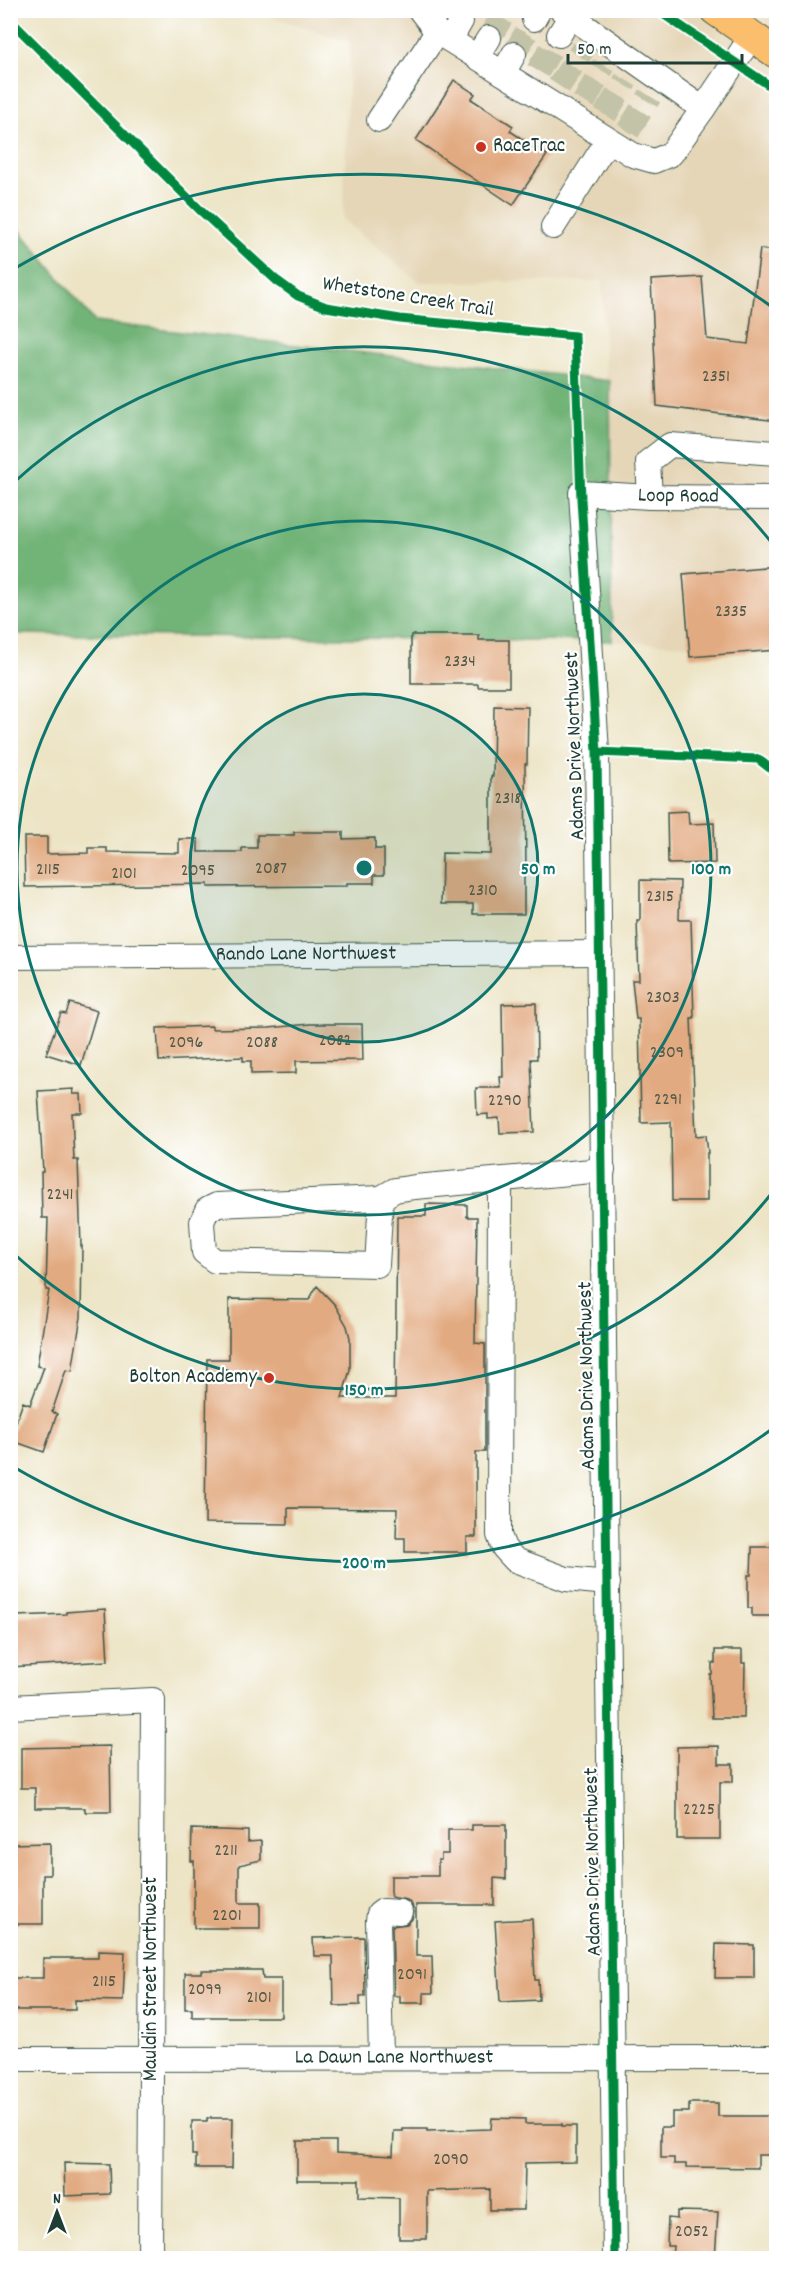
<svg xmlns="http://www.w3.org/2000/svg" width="787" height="2269" font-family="Dekko,sans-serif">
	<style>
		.built { fill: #e5d6b7 }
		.forest { fill: #72b478; stroke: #487856; stroke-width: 1.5 }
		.building { fill: #e2aa81 }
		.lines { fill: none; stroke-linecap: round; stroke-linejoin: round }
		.minor-tunnel { stroke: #c3c3a8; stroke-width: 24; stroke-dasharray: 24 12; stroke-linecap: butt }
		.minor-casing { stroke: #3e564a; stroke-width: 26 }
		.major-casing { stroke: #3e564a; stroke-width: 32 }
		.minor { stroke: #fff; stroke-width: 24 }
		.major { stroke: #fabe6d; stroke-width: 30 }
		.cycleway-casing { stroke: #fff; stroke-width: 13 }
		.cycleway { stroke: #00873e; stroke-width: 9 }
		.ring { fill: none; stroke: #0f766e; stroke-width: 3 }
		.poi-dot { fill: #c8321e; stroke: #fff; stroke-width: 2 }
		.labels { text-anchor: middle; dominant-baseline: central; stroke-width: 4.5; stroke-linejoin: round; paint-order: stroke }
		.number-label { font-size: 18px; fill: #505847 }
		.poi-label { font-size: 21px; fill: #1f3d34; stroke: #fff; text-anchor: start }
		.street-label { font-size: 21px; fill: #1f3d34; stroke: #fff }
		.centre { fill: #0f766e; stroke: #fff; stroke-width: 3 }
		.ring-label { font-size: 18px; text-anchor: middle; font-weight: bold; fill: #0f766e; stroke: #fff; stroke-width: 4.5; stroke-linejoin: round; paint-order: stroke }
	</style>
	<rect width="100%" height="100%" fill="#fff"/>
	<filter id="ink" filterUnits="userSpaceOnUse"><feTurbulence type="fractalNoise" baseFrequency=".0167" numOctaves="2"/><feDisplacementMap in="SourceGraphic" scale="12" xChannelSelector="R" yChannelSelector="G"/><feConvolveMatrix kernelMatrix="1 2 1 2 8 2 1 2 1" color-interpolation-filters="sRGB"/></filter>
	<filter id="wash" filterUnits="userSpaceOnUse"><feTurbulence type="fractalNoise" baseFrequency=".008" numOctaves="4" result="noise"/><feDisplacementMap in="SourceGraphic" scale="24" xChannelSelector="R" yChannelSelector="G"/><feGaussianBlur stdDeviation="1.35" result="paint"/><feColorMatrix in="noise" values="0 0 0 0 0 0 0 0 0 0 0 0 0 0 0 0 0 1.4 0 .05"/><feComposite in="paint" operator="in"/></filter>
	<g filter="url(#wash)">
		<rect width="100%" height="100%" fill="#ece4c5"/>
		<path class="built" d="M 254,11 L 776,11 L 776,650 L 612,641 L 611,533 L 602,281 L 419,282 L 343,219 L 350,42 Z"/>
		<path class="forest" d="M 10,218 L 95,322 L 610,381 L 612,641 L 11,634 Z"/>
		<g id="blocks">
			<path class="building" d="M 454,80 L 475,94 L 471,99 L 513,126 L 510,131 L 547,155 L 513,205 L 416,140 Z
				M 760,249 L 777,252 L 777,421 L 657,406 L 651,280 L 702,277 L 707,339 L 748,344 Z
				M 777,566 L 777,650 L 690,657 L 683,574 Z
				M 411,635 L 479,635 L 479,640 L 509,640 L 509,687 L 478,687 L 478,684 L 411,684 Z
				M 494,706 L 528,707 L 527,764 L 525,764 L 526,875 L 524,875 L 524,914 L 473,914 L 473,904 L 441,904 L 442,853 L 491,854 L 491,776 L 493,776 Z
				M 688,811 L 689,824 L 714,823 L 715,863 L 668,864 L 667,812 Z
				M 294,832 L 343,832 L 343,839 L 375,838 L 375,849 L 384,849 L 384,875 L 374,875 L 374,883 L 347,883 L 347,886 L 208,887 L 208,884 L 25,887 L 24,837 L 47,837 L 47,854 L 88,853 L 88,848 L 107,848 L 107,852 L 179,853 L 179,839 L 198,839 L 198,852 L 242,852 L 242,848 L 257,848 L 257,835 L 294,835 Z
				M 640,880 L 680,881 L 679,920 L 691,920 L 694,1018 L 691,1018 L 696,1136 L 706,1135 L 708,1153 L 707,1153 L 707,1201 L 672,1201 L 671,1122 L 641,1123 L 639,1019 L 636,1019 L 632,980 L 639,980 L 637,921 L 640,921 Z
				M 70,1003 L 97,1011 L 81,1065 L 46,1054 L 61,1013 L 66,1014 Z
				M 536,1003 L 537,1059 L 531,1059 L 534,1132 L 500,1133 L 499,1118 L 488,1119 L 488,1114 L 477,1115 L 476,1088 L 501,1088 L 500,1077 L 503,1077 L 502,1004 Z
				M 310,1024 L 362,1024 L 363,1060 L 296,1061 L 296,1073 L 251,1074 L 251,1061 L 243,1061 L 243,1057 L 159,1061 L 157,1028 L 212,1026 L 212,1029 L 269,1028 Z
				M 74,1089 L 73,1094 L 81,1094 L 82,1113 L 72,1113 L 74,1160 L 78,1160 L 81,1246 L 82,1246 L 81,1317 L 72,1371 L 66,1370 L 52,1412 L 57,1414 L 44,1452 L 10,1440 L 23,1402 L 30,1405 L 44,1367 L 37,1366 L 49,1290 L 46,1290 L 48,1218 L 42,1218 L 41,1172 L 43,1172 L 38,1091 Z
				M 426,1204 L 467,1205 L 467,1217 L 477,1217 L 475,1343 L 485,1344 L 485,1452 L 476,1452 L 476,1537 L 467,1537 L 467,1552 L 405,1552 L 405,1538 L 396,1538 L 397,1509 L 288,1508 L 288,1524 L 205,1523 L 207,1359 L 229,1359 L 229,1299 L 309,1300 L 317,1286 L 335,1305 L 347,1326 L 350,1338 L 350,1370 L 342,1398 L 395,1398 L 397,1216 L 426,1216 Z
				M 752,1547 L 777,1547 L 777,1616 L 752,1616 L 752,1608 L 748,1608 L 748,1575 L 751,1575 Z
				M 105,1609 L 108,1661 L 10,1667 L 10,1631 L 18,1631 L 17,1616 L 66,1614 L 66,1612 Z
				M 715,1650 L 742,1650 L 742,1663 L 745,1663 L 744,1718 L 712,1718 L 710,1674 L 712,1674 L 712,1663 L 715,1663 Z
				M 110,1746 L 111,1812 L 85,1812 L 85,1808 L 35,1808 L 35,1788 L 21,1788 L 21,1748 Z
				M 719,1746 L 719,1764 L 733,1764 L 733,1782 L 720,1782 L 720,1839 L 677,1839 L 677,1747 Z
				M 472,1825 L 506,1825 L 506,1879 L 494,1878 L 494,1905 L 416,1905 L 416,1956 L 432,1956 L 433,1993 L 424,1993 L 424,2003 L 400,2003 L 400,1996 L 394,1996 L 392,1926 L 407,1924 L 412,1919 L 414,1912 L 412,1905 L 407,1900 L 391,1897 L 391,1876 L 438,1876 L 438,1860 L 441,1860 L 441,1854 L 448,1854 L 448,1830 L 472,1830 Z
				M 192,1829 L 248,1831 L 248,1842 L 261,1841 L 261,1860 L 239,1865 L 239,1903 L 260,1903 L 260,1928 L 194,1928 L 194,1861 L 191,1861 Z
				M 50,1843 L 50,1875 L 43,1875 L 43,1924 L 10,1924 L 10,1844 Z
				M 532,1919 L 535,1980 L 538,1980 L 539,2000 L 500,2002 L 495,1921 Z
				M 364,1937 L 365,1996 L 360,1996 L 360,2005 L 334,2006 L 333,1956 L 314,1956 L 313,1938 Z
				M 716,1944 L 754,1945 L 754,1978 L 715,1978 Z
				M 98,1951 L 125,1952 L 123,2001 L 75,2000 L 75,2010 L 10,2010 L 10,1978 L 43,1978 L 43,1958 L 98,1958 Z
				M 201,1970 L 262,1970 L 263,1979 L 281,1979 L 281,2017 L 192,2017 L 192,2009 L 185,2009 L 185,1973 L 201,1973 Z
				M 689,2103 L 718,2103 L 718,2116 L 776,2116 L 775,2155 L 758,2155 L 758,2168 L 686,2167 L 686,2164 L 674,2164 L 674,2158 L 661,2158 L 661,2127 L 672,2127 L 672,2112 L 689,2112 Z
				M 207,2118 L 233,2118 L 232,2168 L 196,2168 L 196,2155 L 192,2155 L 192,2121 L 207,2121 Z
				M 492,2118 L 525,2119 L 525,2124 L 562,2124 L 562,2126 L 576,2126 L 576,2162 L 525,2163 L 524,2210 L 490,2210 L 490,2189 L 427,2191 L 427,2239 L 399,2239 L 399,2198 L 359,2197 L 359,2180 L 297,2180 L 297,2141 L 336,2141 L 336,2153 L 393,2156 L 394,2131 L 403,2131 L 403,2129 L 427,2129 L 427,2131 L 491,2129 Z
				M 64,2163 L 109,2164 L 110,2194 L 65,2196 Z
				M 677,2211 L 718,2212 L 715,2259 L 672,2259 L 673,2246 L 667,2246 L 668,2218 L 677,2219 Z"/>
		</g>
	</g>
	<g filter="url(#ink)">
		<use href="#blocks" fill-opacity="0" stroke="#3e564a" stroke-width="1.5"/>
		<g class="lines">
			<path class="minor-tunnel" d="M 489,38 L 506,10
				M 514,54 L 534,19
				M 538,71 L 559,35
				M 559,86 L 583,49
				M 584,102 L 604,65
				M 605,115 L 626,80
				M 628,131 L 650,96"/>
			<defs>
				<g id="minor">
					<path d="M 420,10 L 437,32 L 633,155 L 654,161 L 671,154 L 703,109"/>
					<path d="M 562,10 L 703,109 L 752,36"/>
					<path d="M 534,19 L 539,10"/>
					<path d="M 559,35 L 570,17"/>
					<path d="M 450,40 L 461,21"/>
					<path d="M 477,57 L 489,38"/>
					<path d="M 503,73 L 514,54"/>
					<path d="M 379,120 L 437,32"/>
					<path d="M 553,227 L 608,140"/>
					<path d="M 650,497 L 648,462 L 670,445 L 776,453"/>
					<path id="s1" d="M 10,957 L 600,953"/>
					<path d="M 500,1180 L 499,1535 L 504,1548 L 515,1560 L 566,1579 L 608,1583"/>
					<path d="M 381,1198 L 377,1265 L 215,1261 L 204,1252 L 202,1222 L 207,1210 L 217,1205 L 381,1198 L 395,1190 L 415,1187 L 603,1170"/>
					<path d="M 10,1707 L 153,1700 L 150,2258"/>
					<path d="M 381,2058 L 378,1921 L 379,1914 L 383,1911 L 400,1912"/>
					<path id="s2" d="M 10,2059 L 776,2058"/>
					<path id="s3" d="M 615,2258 L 597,752 L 581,493 L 650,497 L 776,498"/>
				</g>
				<path id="major" d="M 715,10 L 776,53"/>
			</defs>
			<use href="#minor" class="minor-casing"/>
			<use href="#major" class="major-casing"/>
			<use href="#minor" class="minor"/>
			<use href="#major" class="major"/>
			<defs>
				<path id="cycleway" d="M 657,10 L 776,90
					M 10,20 L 201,211 L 276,280 L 298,296 L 326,307 L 400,319 L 575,336 L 581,499 L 597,752 L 615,2258
					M 597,752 L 758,759 L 776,773"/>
			</defs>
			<use href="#cycleway" class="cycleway-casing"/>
			<use href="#cycleway" class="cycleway"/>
		</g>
	</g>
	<circle cx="364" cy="868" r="174" fill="#0f766e" fill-opacity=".12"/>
	<g class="ring">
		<circle cx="364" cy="868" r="174"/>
		<circle cx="364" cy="868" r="347"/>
		<path d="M775 1189A521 521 0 0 1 12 1252M12 484A521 521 0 0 1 775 547"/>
		<path d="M772 1429A694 694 0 0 1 12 1466M12 270A694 694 0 0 1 772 307"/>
	</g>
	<g class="poi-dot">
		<circle cx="481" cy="147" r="6"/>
		<circle cx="269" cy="1378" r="6"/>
	</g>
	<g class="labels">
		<g class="number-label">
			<text x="716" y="377">2351</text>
			<text x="731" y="612">2335</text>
			<text x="460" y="662">2334</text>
			<text x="508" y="799">2318</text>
			<text x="271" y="869">2087</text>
			<text x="48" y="870">2115</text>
			<text x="198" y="871">2095</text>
			<text x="124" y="874">2101</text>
			<text x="483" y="891">2310</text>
			<text x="660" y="897">2315</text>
			<text x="663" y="998">2303</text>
			<text x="335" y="1041">2082</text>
			<text x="186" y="1043">2096</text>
			<text x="262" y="1043">2088</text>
			<text x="667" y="1053">2309</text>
			<text x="668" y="1100">2291</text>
			<text x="505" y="1101">2290</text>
			<text x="60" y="1195">2241</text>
			<text x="699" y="1810">2225</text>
			<text x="226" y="1851">2211</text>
			<text x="227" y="1916">2201</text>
			<text x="412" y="1975">2091</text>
			<text x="104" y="1982">2115</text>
			<text x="205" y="1990">2099</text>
			<text x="259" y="1998">2101</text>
			<text x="451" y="2160">2090</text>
			<text x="692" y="2232">2052</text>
		</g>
		<g class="poi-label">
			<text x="493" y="147">RaceTrac</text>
			<text x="257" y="1378" text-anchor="end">Bolton Academy</text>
		</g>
		<g class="street-label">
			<text transform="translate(408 298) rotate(9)">Whetstone Creek Trail</text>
			<text stroke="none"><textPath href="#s3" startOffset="1863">Loop Road</textPath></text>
			<text transform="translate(576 746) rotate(-92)">Adams Drive Northwest</text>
			<text stroke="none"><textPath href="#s1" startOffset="296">Rando Lane Northwest</textPath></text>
			<text transform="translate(588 1376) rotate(-91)">Adams Drive Northwest</text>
			<text transform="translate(594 1862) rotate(-91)">Adams Drive Northwest</text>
			<text transform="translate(152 1979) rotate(-90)">Mauldin Street Northwest</text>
			<text stroke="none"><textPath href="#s2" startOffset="384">La Dawn Lane Northwest</textPath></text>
		</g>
	</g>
	<circle cx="364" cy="868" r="9" class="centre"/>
	<g class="ring-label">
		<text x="538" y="874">50 m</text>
		<text x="711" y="874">100 m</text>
		<text x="364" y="1395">150 m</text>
		<text x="364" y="1568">200 m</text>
	</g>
	<rect width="787" height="2269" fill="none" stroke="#fff" stroke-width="36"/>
	<g transform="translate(57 2212)" stroke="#ffffff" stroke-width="4.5" paint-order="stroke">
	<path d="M0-4.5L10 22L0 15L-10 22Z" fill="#1f3d34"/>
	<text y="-9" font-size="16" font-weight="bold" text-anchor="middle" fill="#1f3d34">N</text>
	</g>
	<path d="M568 54v9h174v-9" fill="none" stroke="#1f3d34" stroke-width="3"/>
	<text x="577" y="54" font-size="18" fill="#1f3d34" stroke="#ffffff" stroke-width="4.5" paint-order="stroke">50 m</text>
</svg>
